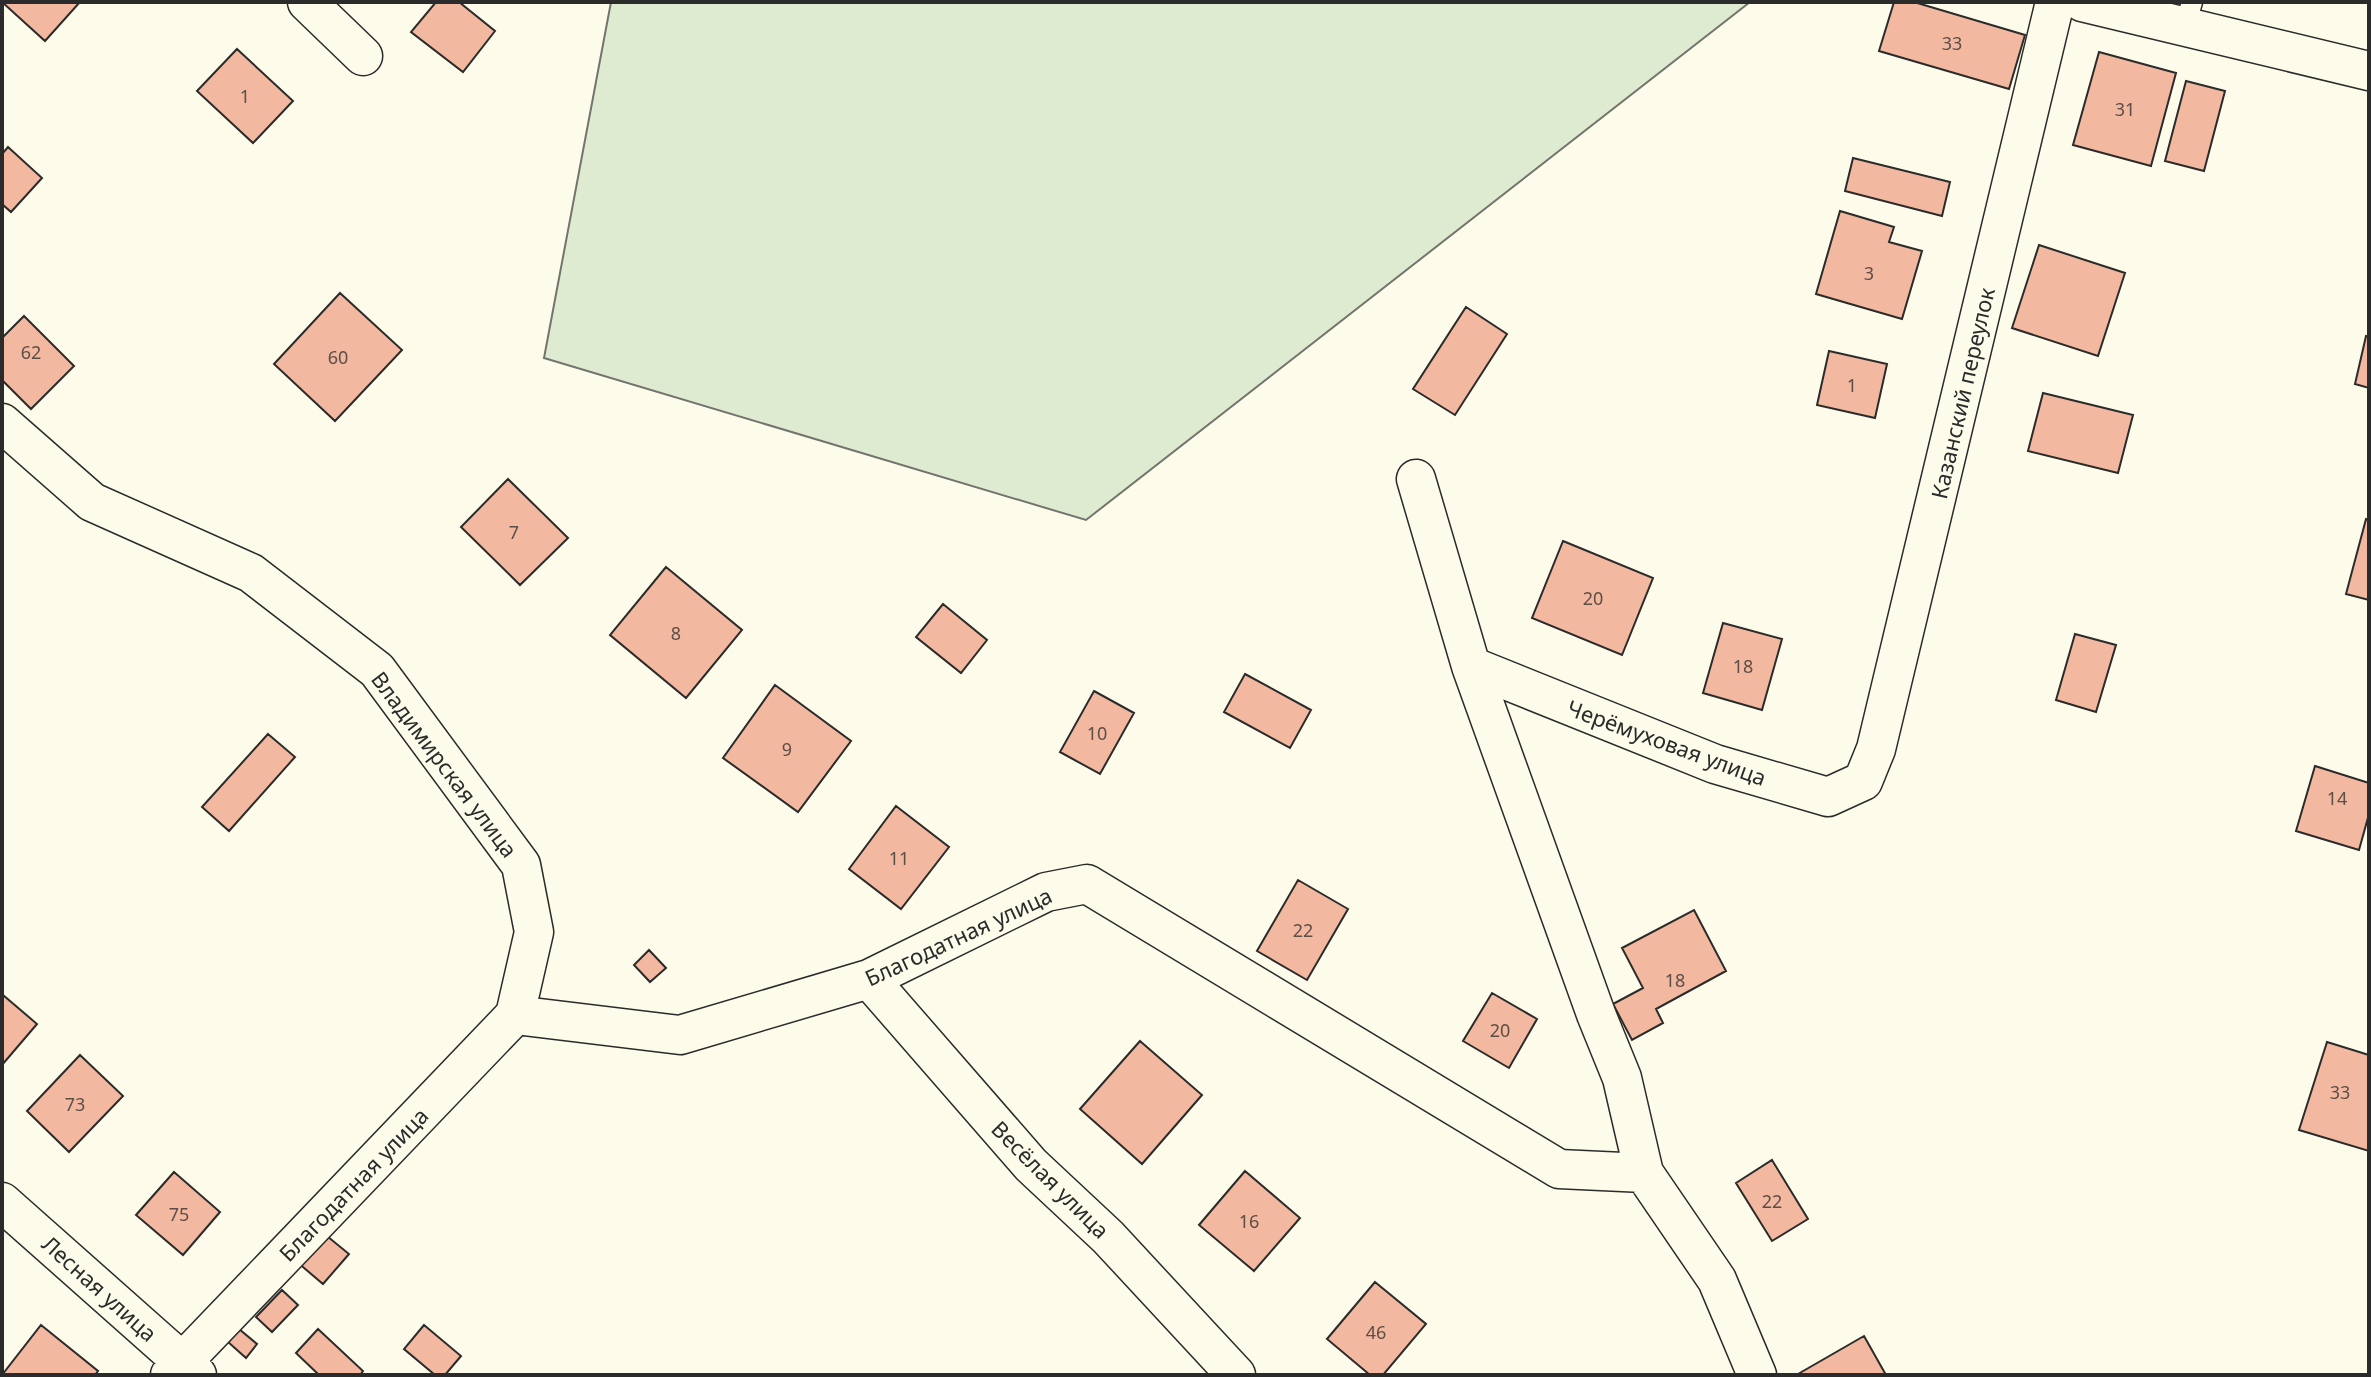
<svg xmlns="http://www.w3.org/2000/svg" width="2371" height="1377" font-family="'Noto Sans',sans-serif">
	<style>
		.green { fill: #deebd1; stroke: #74746e; stroke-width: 2 }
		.building { fill: #f2b8a0; stroke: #2b2b2b; stroke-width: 2 }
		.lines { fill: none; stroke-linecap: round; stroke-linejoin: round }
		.lane-casing { stroke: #2b2b2b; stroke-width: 23 }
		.street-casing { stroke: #2b2b2b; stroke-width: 41 }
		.lane { stroke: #fdfbea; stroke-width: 20 }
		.street { stroke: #fdfbea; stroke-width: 38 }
		.labels { text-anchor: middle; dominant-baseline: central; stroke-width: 6; stroke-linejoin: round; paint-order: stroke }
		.number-label { font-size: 18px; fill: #5d4e48 }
		.street-label { font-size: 22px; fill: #2b2b2b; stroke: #fdfbea }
	</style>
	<rect width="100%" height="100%" fill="#fdfbea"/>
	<path class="green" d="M 611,2 L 1750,2 L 1086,520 L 544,358 Z"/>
	<path class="building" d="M 2,2 L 80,2 L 45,41 Z
		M 436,2 L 459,2 L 495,31 L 463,72 L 411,32 Z
		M 1894,2 L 1914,2 L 2025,35 L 2009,89 L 1879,51 Z
		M 237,49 L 293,101 L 253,143 L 197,91 Z
		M 2099,52 L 2176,73 L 2151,166 L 2073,145 Z
		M 2186,81 L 2225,91 L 2204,171 L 2165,161 Z
		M 8,147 L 42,178 L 11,212 L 2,204 L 2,154 Z
		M 1853,158 L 1950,182 L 1942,216 L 1845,191 Z
		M 1840,211 L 1894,227 L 1889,242 L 1922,251 L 1902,319 L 1816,294 Z
		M 2039,245 L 2125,273 L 2098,356 L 2012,328 Z
		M 340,293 L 402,350 L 335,421 L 274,364 Z
		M 1466,307 L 1507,334 L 1455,415 L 1413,389 Z
		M 24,316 L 74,366 L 31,409 L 2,380 L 2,338 Z
		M 2366,336 L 2369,337 L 2369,388 L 2355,384 Z
		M 1829,351 L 1887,364 L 1875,418 L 1817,405 Z
		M 2043,393 L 2133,415 L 2118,473 L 2028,451 Z
		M 508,479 L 568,538 L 520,585 L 461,527 Z
		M 2366,519 L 2369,520 L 2369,600 L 2346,594 Z
		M 1563,541 L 1653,578 L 1622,655 L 1532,618 Z
		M 666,567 L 742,630 L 686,698 L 610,635 Z
		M 943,604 L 987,640 L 961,673 L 916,637 Z
		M 1723,623 L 1782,639 L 1762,710 L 1703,693 Z
		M 2075,634 L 2116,645 L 2096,712 L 2056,700 Z
		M 1245,674 L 1311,710 L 1290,748 L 1224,712 Z
		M 775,685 L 851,741 L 798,812 L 723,758 Z
		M 1094,691 L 1134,713 L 1100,774 L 1060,752 Z
		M 268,734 L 295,757 L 229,831 L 202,807 Z
		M 2315,766 L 2369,783 L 2369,814 L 2359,850 L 2296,831 Z
		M 896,806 L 949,847 L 901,909 L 849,869 Z
		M 1298,880 L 1348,909 L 1307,980 L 1257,951 Z
		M 1694,910 L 1726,971 L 1656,1009 L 1663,1023 L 1632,1040 L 1613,1004 L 1643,988 L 1622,948 Z
		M 649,950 L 666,968 L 650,982 L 634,965 Z
		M 1492,993 L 1537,1019 L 1509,1068 L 1463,1041 Z
		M 3,995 L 37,1024 L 2,1065 L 2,996 Z
		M 1140,1041 L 1202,1095 L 1142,1164 L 1080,1109 Z
		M 2327,1042 L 2369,1055 L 2369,1151 L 2299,1130 Z
		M 80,1055 L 123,1096 L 69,1152 L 27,1111 Z
		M 1772,1160 L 1808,1219 L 1772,1241 L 1736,1183 Z
		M 1245,1171 L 1300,1218 L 1254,1271 L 1199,1225 Z
		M 174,1172 L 220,1212 L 183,1255 L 136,1215 Z
		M 322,1232 L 349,1254 L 323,1284 L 297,1262 Z
		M 1375,1282 L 1426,1324 L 1383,1375 L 1370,1375 L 1327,1339 Z
		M 282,1290 L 298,1305 L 272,1332 L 256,1317 Z
		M 41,1325 L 98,1371 L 95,1375 L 2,1375 Z
		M 424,1325 L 461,1356 L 445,1375 L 435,1375 L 404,1349 Z
		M 239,1329 L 257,1344 L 246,1358 L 228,1342 Z
		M 318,1329 L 363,1371 L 360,1375 L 319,1375 L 296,1353 Z
		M 1864,1336 L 1886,1375 L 1798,1375 L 1798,1374 Z"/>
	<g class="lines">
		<defs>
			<path id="lane" d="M 2185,27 L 2192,2"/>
			<path id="street" d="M 307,2 L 363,56
				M 2082,2 L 2369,71
				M 2,423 L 92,502 L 251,573 L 377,670 L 521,865 L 534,932 L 515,1015
				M 1416,479 L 1471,666 L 1596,1014 L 1622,1078 L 1644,1173
				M 1471,666 L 1715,764 L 1828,797 L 1863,781 L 1876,749 L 2055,2
				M 869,979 L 1031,1165 L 1108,1237 L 1236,1375
				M 2,1202 L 197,1375
				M 170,1375 L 515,1015 L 680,1035 L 869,979 L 1046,892 L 1087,884 L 1559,1169 L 1644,1173 L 1717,1280 L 1757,1375"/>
		</defs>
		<use href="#lane" class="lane-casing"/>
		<use href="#street" class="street-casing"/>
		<use href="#lane" class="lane"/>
		<use href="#street" class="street"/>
	</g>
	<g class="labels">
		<g class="number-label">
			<text x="1952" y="43">33</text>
			<text x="245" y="96">1</text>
			<text x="2125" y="109">31</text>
			<text x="1869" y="273">3</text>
			<text x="31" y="352">62</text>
			<text x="338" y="357">60</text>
			<text x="1852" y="385">1</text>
			<text x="514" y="532">7</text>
			<text x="1593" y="598">20</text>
			<text x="676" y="633">8</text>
			<text x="1743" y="666">18</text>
			<text x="1097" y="733">10</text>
			<text x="787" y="749">9</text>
			<text x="2337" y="798">14</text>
			<text x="899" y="858">11</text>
			<text x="1303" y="930">22</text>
			<text x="1675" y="980">18</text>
			<text x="1500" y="1030">20</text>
			<text x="2340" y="1092">33</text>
			<text x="75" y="1104">73</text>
			<text x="1772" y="1201">22</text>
			<text x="179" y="1214">75</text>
			<text x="1249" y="1221">16</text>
			<text x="1376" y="1332">46</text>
		</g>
		<g class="street-label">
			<text transform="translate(1962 393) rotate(-77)">Казанский переулок</text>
			<text transform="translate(1667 742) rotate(20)">Черёмуховая улица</text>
			<text transform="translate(445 764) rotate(53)">Владимирская улица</text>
			<text transform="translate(958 936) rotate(-25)">Благодатная улица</text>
			<text transform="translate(1051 1179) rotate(45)">Весёлая улица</text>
			<text transform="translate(353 1184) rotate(-46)">Благодатная улица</text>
			<text transform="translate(100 1288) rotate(42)">Лесная улица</text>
		</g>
	</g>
	<rect width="2371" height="1377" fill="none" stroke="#2b2b2b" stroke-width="8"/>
</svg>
